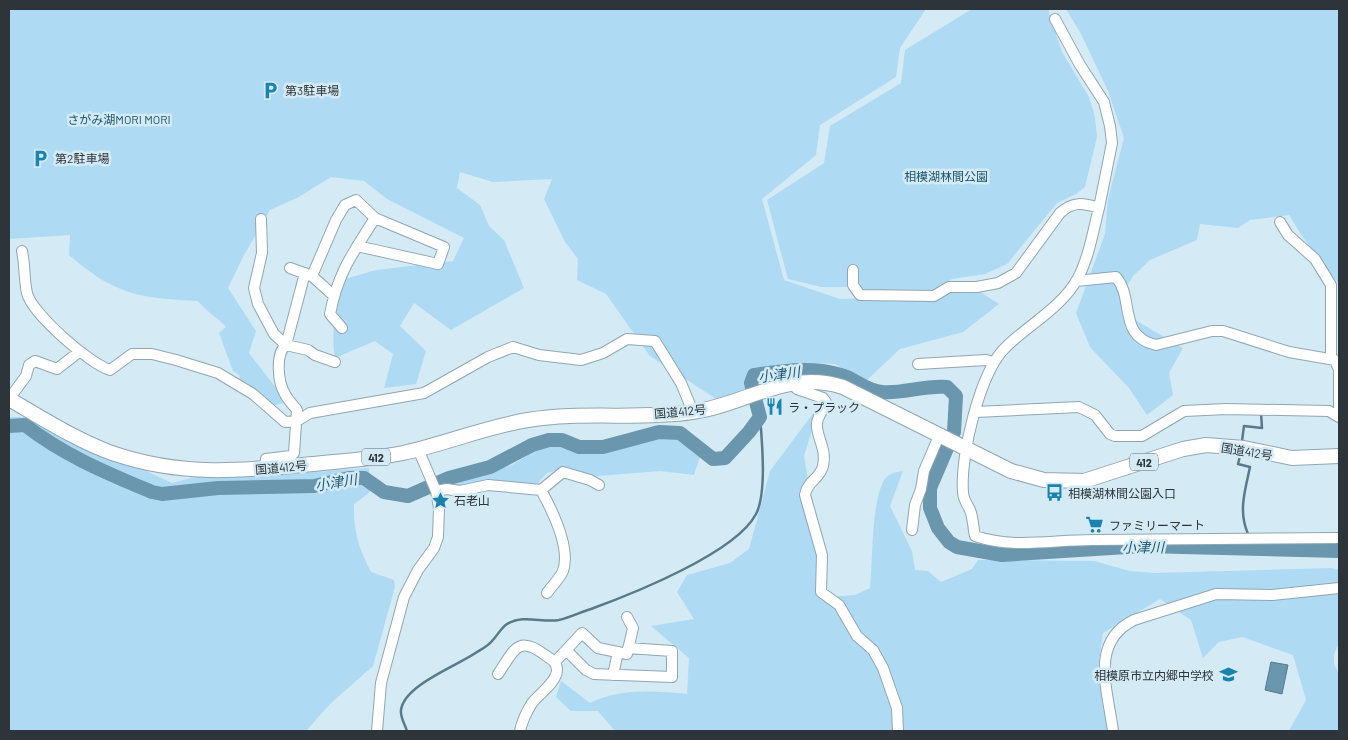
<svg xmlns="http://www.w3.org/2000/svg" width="1348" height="740" font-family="Barlow,'Noto Sans JP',sans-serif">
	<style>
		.green { fill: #aedbf3 }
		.water { fill: #6a97ae; stroke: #587a8b }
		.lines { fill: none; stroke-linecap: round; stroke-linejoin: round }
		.stream { stroke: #587a8b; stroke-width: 2.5 }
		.river { stroke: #6a97ae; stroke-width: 14 }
		.minor-casing { stroke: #91a6b1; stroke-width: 12 }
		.highway-casing { stroke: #91a6b1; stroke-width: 16 }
		.minor { stroke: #fff; stroke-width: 10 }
		.highway { stroke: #fff; stroke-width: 14 }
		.labels { text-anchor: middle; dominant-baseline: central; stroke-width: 5; stroke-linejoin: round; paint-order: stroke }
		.shield { fill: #d4eaf5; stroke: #5f6b72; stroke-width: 1 }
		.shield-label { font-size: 11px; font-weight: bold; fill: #2d353a }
		.poi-label { font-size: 12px; fill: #2d353a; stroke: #d4eaf5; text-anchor: start }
		.park-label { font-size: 12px; fill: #1a546d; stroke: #d4eaf5 }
		.street-label { font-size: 12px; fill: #2d353a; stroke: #d4eaf5 }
		.water-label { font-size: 14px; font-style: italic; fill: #1f5871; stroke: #d4eaf5 }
	</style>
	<rect width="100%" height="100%" fill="#d4eaf5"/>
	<path class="green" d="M 9,9 L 926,9 L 900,48 L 896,77 L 820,125 L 816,155 L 762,199 L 784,280 L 840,299 L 934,296 L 947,289 L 982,293 L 999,304 L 963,332 L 900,349 L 866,381 L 835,364 L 806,363 L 718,400 L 650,356 L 606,294 L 577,280 L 578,259 L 565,242 L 544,199 L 552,179 L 493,182 L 460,172 L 457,188 L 480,205 L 489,226 L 504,240 L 524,288 L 451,330 L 414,303 L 400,326 L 426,351 L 416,384 L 384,388 L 393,354 L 375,341 L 335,358 C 330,330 337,306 345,279 L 376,270 L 453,261 L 464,238 L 387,199 L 364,181 L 331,177 L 297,198 L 270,210 L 244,255 L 228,288 L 256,331 L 249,353 L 287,402 L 271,406 L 265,396 L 241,385 L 239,375 L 233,371 L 219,333 L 226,327 C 217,317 207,312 198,301 C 139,298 115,295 69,255 L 70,235 L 9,239 Z
		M 972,9 L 1048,9 L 1062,52 L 1089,97 L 1095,117 L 1097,137 L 1085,187 L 1076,194 L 1057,203 L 1007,264 L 985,274 L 952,279 L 933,293 L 866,293 L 858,287 L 821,287 L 788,279 L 767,200 L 824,163 L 830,126 L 901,83 L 905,50 Z
		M 1066,9 L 1339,9 L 1339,284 L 1302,236 L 1289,215 L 1250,220 L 1238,228 L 1200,224 L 1197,240 L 1150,260 L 1133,276 L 1120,297 L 1137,321 L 1183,348 L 1169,373 L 1173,395 L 1147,415 L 1129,388 L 1090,347 L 1076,313 L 1105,234 L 1108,199 L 1124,138 L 1108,91 L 1081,34 Z
		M 820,404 L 804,456 L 828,597 L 855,595 L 870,588 C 873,558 871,508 883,482 C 887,474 895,472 903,471 L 890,506 L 912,551 L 915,570 L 928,571 L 941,582 L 972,569 L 978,560 L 1094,561 L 1130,571 L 1155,573 L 1331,568 L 1339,570 L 1339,643 L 1334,654 L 1334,664 L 1339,674 L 1339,731 L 1289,731 L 1306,700 L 1293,655 L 1242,637 L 1219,642 L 1203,658 L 1191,620 L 1160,599 L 1103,633 L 1098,668 L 1110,731 L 615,731 L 598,711 L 571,711 L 556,697 L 561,681 L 590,703 C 619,688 655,691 687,694 L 689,658 L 651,626 L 694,619 L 677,592 L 687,575 L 730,563 L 749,549 L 770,471 Z
		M 9,417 L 31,417 L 172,483 L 199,476 L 273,475 L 369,468 L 370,492 L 354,504 C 353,530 359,549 371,572 L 394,580 L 395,587 L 373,666 L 330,704 L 306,731 L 9,731 Z
		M 654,436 L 680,437 L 701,454 L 694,475 L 660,471 L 586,477 L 564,468 L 547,473 L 533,488 L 460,489 L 448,485 L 484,471 L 512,465 L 539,448 L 558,446 L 590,452 L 622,447 Z"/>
	<path class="water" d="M 1271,662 L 1288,665 L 1282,694 L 1265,690 Z"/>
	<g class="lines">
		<path class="stream" d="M 1242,441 L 1244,426 L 1262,428 L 1261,413
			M 1240,456 L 1238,464 L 1250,467 C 1245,491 1238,511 1248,534
			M 1252,544 L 1254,547
			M 407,731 C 405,724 400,718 401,710 C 404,685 457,666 477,652 C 482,649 488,646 492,641 C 497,636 501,628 507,624 C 523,614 542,623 559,620 C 569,618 581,612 591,609 C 632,594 736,553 756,514 C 767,493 762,441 760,417"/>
		<path class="river" d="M 9,426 L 25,425 C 63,455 107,473 152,492 L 162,494 L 218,488 L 314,486 L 349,478 L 364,478 L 384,492 L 408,496 L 449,478 L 490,467 L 532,445 L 549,440 L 562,440 L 579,447 L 603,447 L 659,432 L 680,433 L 713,459 L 725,458 L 749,432 L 760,417 L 751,383 L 754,375 C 783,371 812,366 841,375 C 856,379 864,390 882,392 C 902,394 924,385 947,387 L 956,396 L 954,432 L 930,488 L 930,508 L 938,528 L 949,542 L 957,547 L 1002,555 L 1143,546 L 1339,551"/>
		<defs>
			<path id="minor" d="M 1055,19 L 1080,65 L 1104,102 L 1110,126 L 1112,143 L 1099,208
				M 261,219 L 262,253 L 254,288 L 258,304 L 274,334 L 286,345 L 308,350 L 315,355 L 335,362
				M 1280,222 L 1288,235 L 1315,259 L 1331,285 L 1331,358
				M 22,251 C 25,265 24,280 27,293 C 32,314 90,364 110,370 L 132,354 L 152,354 L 176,360 L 218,373 L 253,394 L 285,422 L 297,421 L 310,413 L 424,393 L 488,357 L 513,347 L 539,355 L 581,360 L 603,353 L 627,339 L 655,341 L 681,383 L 693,412
				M 290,268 L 312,276 L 333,295
				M 853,270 L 853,285 L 860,295 L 934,296 L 949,287 L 977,287 L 998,283 L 1016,273 L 1060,213 C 1073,201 1083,203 1099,208 C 1093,231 1089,257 1078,278 C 1063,306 1030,324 1007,346 C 980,370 960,456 963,492 C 963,499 967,504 970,510 C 973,517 973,527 975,536 C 1013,549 1052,540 1092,540 C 1174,539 1257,539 1339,538
				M 312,276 L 336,220 L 345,205 L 356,200 L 375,218 L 444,247 L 438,264 L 357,246
				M 1076,281 L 1116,277 C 1135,299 1117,336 1156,345 L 1212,331 L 1223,331 L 1289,352 L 1335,360 L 1339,370 L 1339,416
				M 342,328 L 330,314 C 338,272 353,253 375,218
				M 918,364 L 986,360 L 994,362
				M 791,382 L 797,389 L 823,398 L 826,402 C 824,410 817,416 817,424 C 816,437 827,448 823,466 C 820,479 807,481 805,495 L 822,555 L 821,592 L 839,605 L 857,636 L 873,650 L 883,668 L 897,708 L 898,731
				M 9,399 L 26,376 L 29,365 L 35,361 L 57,369 L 79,352
				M 976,412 L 1079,407 L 1095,415 L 1110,434 L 1115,436 L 1142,436 L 1184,411 L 1226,409 L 1329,411 L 1339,417
				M 265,469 L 266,459 L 291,456 L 294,453 L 297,410 C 293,405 288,400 285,394 C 278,383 275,354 286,345 L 305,273
				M 541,490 C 552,510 571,548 563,571 C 560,578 552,586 547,593
				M 436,491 L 447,489 L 460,491 L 488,485 L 541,490 L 563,472 L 590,480 L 599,485
				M 912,530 L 915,505 L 921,489 L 924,471 L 939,436
				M 566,650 L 586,670 L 594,674 L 672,677 L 672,651 L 628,648
				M 555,662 L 582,633 L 598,648 L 627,654 L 633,628 L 627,617
				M 498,674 C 514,651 517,634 545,655 C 551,659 557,662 557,670 C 557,682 539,694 532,703 C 527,711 522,722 520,731
				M 613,675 L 618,652
				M 377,731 L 381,683 L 404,597 L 418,570 L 434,548 L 438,537 L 439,508 L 436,491 L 418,449
				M 1113,731 C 1108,691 1089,642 1134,620 L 1216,594 L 1272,595 L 1339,588"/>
			<path id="highway" d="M 9,399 C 42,418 76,440 112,453 C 181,477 242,471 313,464 C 343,461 373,459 403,453 C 445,444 485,427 528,420 C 583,411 638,420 692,412 C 746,405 786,369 843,387 L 1011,471 L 1044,480 L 1084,481 L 1183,449 L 1206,445 L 1244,448 L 1292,458 L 1339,456"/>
		</defs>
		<use href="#minor" class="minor-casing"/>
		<use href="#highway" class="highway-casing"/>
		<use href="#minor" class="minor"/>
		<use href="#highway" class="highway"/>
	</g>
	<defs>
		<symbol id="parking-bare" viewBox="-9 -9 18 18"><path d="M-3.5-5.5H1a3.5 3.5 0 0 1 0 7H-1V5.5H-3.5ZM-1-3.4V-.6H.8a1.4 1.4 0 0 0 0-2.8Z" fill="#1b83ac" stroke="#d4eaf5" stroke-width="2.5" paint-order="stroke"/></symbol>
		<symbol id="restaurant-bare" viewBox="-9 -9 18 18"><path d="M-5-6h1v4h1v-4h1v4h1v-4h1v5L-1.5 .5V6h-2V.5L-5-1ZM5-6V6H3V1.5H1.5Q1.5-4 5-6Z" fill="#1b83ac" stroke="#d4eaf5" stroke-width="2.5" paint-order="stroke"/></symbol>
		<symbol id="bus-bare" viewBox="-9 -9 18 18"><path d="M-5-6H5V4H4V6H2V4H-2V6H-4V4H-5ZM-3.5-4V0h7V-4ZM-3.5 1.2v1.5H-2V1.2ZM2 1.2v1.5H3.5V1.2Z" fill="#1b83ac" stroke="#d4eaf5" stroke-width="2.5" paint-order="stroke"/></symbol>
		<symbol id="sight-bare" viewBox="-9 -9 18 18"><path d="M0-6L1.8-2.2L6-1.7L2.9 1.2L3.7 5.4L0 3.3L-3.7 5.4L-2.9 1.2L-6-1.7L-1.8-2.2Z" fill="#1b83ac" stroke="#d4eaf5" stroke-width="2.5" paint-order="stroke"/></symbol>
		<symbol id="supermarket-bare" viewBox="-9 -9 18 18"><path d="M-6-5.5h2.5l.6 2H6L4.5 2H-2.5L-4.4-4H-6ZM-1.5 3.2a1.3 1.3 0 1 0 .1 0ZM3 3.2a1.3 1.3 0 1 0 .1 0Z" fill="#1b83ac" stroke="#d4eaf5" stroke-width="2.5" paint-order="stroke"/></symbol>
		<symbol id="school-bare" viewBox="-9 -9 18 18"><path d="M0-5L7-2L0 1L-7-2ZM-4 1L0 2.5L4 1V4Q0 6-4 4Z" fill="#1b83ac" stroke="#d4eaf5" stroke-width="2.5" paint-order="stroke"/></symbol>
	</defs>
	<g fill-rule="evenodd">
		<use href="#parking-bare" x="258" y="78" width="25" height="25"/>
		<use href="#parking-bare" x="28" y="146" width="25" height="25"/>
		<use href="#restaurant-bare" x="762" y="394" width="25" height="25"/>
		<use href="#bus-bare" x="1042" y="480" width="25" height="25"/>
		<use href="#sight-bare" x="428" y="488" width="25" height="25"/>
		<use href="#supermarket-bare" x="1082" y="512" width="25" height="25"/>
		<use href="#school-bare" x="1216" y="662" width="25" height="25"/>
	</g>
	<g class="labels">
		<g class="shield">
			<rect x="362" y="448.5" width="28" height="17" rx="4"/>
			<rect x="1130" y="453.5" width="28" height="17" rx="4"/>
		</g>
		<g class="shield-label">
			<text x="376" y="457">412</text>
			<text x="1144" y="462">412</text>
		</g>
		<g class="poi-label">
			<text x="285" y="90">第3駐車場</text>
			<text x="55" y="158">第2駐車場</text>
			<text x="788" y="407">ラ・プラック</text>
			<text x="1068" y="493">相模湖林間公園入口</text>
			<text x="454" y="500">石老山</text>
			<text x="1109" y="525">ファミリーマート</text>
			<text x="1214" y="675" text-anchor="end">相模原市立内郷中学校</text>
		</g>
		<g class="park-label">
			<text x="119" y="119">さがみ湖MORI MORI</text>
			<text x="946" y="176">相模湖林間公園</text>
		</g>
		<g class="street-label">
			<text transform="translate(680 411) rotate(-5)">国道412号</text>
			<text transform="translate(1247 451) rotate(9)">国道412号</text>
			<text transform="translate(281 467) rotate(-5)">国道412号</text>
		</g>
		<g class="water-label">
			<text transform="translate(779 374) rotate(-8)">小津川</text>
			<text transform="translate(336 482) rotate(-9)">小津川</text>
			<text transform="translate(1143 547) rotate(-1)">小津川</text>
		</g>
	</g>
	<rect width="1348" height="740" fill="none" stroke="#2d353a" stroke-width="20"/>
</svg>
